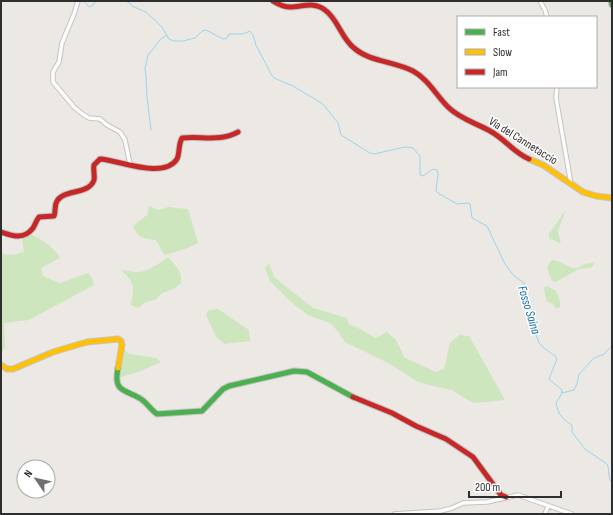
<svg xmlns="http://www.w3.org/2000/svg" width="613" height="515" font-family="'Sofia Sans Condensed',sans-serif">
	<style>
		.green { fill: #cee6be }
		.lines { fill: none; stroke-linecap: round; stroke-linejoin: round }
		.stream { stroke: #99d6ec; stroke-width: 1 }
		.street-casing { stroke: #c5c4c5; stroke-width: 5.5 }
		.fast-casing { stroke: #c5c4c5; stroke-width: 7 }
		.slow-casing { stroke: #c5c4c5; stroke-width: 7 }
		.jam-casing { stroke: #c5c4c5; stroke-width: 7 }
		.street { stroke: #fcfcfb; stroke-width: 3.5 }
		.fast { stroke: #4caf50; stroke-width: 5 }
		.slow { stroke: #ffc107; stroke-width: 5 }
		.jam { stroke: #c62828; stroke-width: 5 }
		.labels { text-anchor: middle; dominant-baseline: central; stroke-width: 3; stroke-linejoin: round; paint-order: stroke }
		.street-label { font-size: 12px; fill: #2e2e2e; stroke: #fff }
		.water-label { font-size: 13px; font-style: italic; fill: #0d6fa3; stroke: #fff }
	</style>
	<rect width="100%" height="100%" fill="#ece8e4"/>
	<path class="green" d="M 149,206 L 158,210 L 168,207 L 188,209 L 198,243 L 185,249 L 164,255 L 156,240 C 142,238 139,239 133,226 L 147,215 Z
		M 565,211 L 565,212 L 558,231 L 561,244 L 549,238 L 549,234 Z
		M 31,234 C 44,241 53,246 60,258 L 41,268 L 43,276 L 60,283 L 88,273 L 92,278 L 94,285 L 29,320 L 4,323 L 5,347 L 1,354 L 1,254 L 14,255 L 24,252 L 22,238 Z
		M 167,258 L 169,258 C 176,266 182,271 181,283 L 174,289 L 162,293 L 155,300 L 146,302 L 138,308 L 130,305 C 136,288 134,282 121,270 C 126,270 132,272 137,272 C 148,272 158,264 167,258 Z
		M 551,260 C 564,260 573,275 584,264 L 594,263 L 593,266 L 590,268 L 579,269 L 556,282 L 552,281 L 547,268 Z
		M 269,263 L 274,277 L 313,308 L 347,318 L 349,324 L 362,330 L 375,338 L 387,332 L 396,340 L 405,358 L 436,372 L 444,369 L 450,343 L 459,335 L 469,336 L 505,400 L 474,403 L 464,398 L 452,390 L 433,386 L 418,382 L 390,364 L 345,342 L 339,333 L 330,323 L 308,315 L 291,302 L 270,281 L 265,268 Z
		M 547,286 L 556,291 L 560,301 L 560,307 L 555,309 L 554,305 L 546,301 L 544,287 Z
		M 218,309 L 249,330 L 250,341 L 225,344 L 216,337 L 206,315 L 209,310 Z
		M 123,348 L 129,354 L 156,358 L 161,362 L 138,372 L 118,378 L 118,367 Z"/>
	<g class="lines">
		<path class="stream" d="M 84,1 L 89,7 L 93,5 L 96,1
			M 125,1 L 130,3 L 132,6 L 146,12 L 162,27 L 169,39 L 174,41 L 183,41 L 195,38 L 202,31 L 206,30 L 223,39 L 227,38 L 229,34 L 243,34 L 250,31 L 253,35 L 256,45 L 271,74 L 274,78 L 293,86 L 323,104 L 338,123 L 341,135 L 370,153 L 374,154 L 405,147 L 413,148 L 420,156 L 420,175 L 423,176 L 433,169 L 437,170 L 438,173 L 436,191 L 438,193 L 457,204 L 468,203 L 470,204 L 472,218 L 487,226 L 505,264 L 513,275 L 524,283 L 526,287 L 528,312 L 539,343 L 545,349 L 555,356 L 557,359 L 549,379 L 562,390 L 561,395 L 556,403 C 558,414 562,419 572,425 L 572,432 L 585,449 L 607,464 C 610,470 607,478 612,483
			M 151,130 L 147,97 L 146,77 L 145,68 L 148,55 L 160,40 L 167,35
			M 562,393 L 574,390 L 577,384 L 579,374 L 594,358 L 604,354 L 612,346"/>
		<defs>
			<path id="street" d="M 78,1 L 74,14 L 62,43 L 59,62 L 53,72 L 53,82 L 74,107 L 81,113 L 89,118 L 100,119 L 107,125 L 120,132 L 125,140 L 130,164
				M 540,1 L 545,10 L 547,17
				M 557,87 L 556,98 L 571,184
				M 394,514 L 441,511 L 452,508 L 463,503 L 487,502 L 518,495 L 572,514
				M 545,514 L 548,506"/>
			<path id="fast" d="M 611,1 L 612,5
				M 118,368 C 113,393 125,389 141,399 C 147,403 151,410 157,414 L 202,411 L 223,389 L 229,386 L 294,371 L 307,372 L 353,397"/>
			<path id="slow" d="M 529,159 L 543,165 L 583,192 L 596,196 L 612,198
				M 1,365 L 7,369 L 13,369 L 53,352 L 87,342 L 118,339 L 121,341 L 122,345 L 118,368"/>
			<path id="jam" d="M 273,1 C 278,4 284,7 290,7 C 302,7 314,1 325,10 C 338,19 341,38 354,48 C 370,62 394,61 413,71 C 428,79 436,95 448,107 C 460,119 476,123 490,131 C 505,139 514,153 529,159
				M 1,232 C 13,236 24,240 33,228 C 35,225 36,221 39,217 L 54,216 C 56,211 54,206 57,201 C 64,189 89,195 94,180 C 95,176 93,170 94,165 L 100,159 C 118,160 164,180 177,159 C 180,153 178,145 182,138 C 202,136 220,142 238,132
				M 353,397 L 392,413 L 416,426 L 446,439 L 473,457 L 501,495 L 506,497"/>
		</defs>
		<use href="#street" class="street-casing"/>
		<use href="#fast" class="fast-casing"/>
		<use href="#slow" class="slow-casing"/>
		<use href="#jam" class="jam-casing"/>
		<use href="#street" class="street"/>
		<use href="#fast" class="fast"/>
		<use href="#slow" class="slow"/>
		<use href="#jam" class="jam"/>
	</g>
	<g class="labels">
		<g class="street-label">
			<text transform="translate(523 141) rotate(32)">Via del Cannetaccio</text>
		</g>
		<g class="water-label">
			<text transform="translate(529 310) rotate(73)">Fosso Saina</text>
		</g>
	</g>
	<rect width="613" height="515" fill="none" stroke="#2e2e2e" stroke-width="4"/>
	<rect x="457" y="16" width="140" height="72" fill="#ffffff" stroke="#ababab"/>
	<rect x="465" y="29" width="20" height="6" fill="#4caf50" stroke="#ababab"/>
	<text x="493" y="36" font-size="12" fill="#2e2e2e">Fast</text>
	<rect x="465" y="49" width="20" height="6" fill="#ffc107" stroke="#ababab"/>
	<text x="493" y="56" font-size="12" fill="#2e2e2e">Slow</text>
	<rect x="465" y="69" width="20" height="6" fill="#c62828" stroke="#ababab"/>
	<text x="493" y="76" font-size="12" fill="#2e2e2e">Jam</text>
	<g transform="translate(36 479) rotate(304)"><circle r="19" fill="#ffffff" stroke="#ababab"/>
	<path d="M0-3L7 15L0 10L-7 15Z" fill="#706f6e"/>
	<text y="-6" font-size="11" font-weight="bold" text-anchor="middle" fill="#2e2e2e">N</text>
	</g>
	<path d="M469 491v6h92v-6" fill="none" stroke="#2e2e2e" stroke-width="2"/>
	<text x="475" y="491" font-size="12" fill="#2e2e2e" stroke="#ffffff" stroke-width="3" paint-order="stroke">200 m</text>
</svg>
